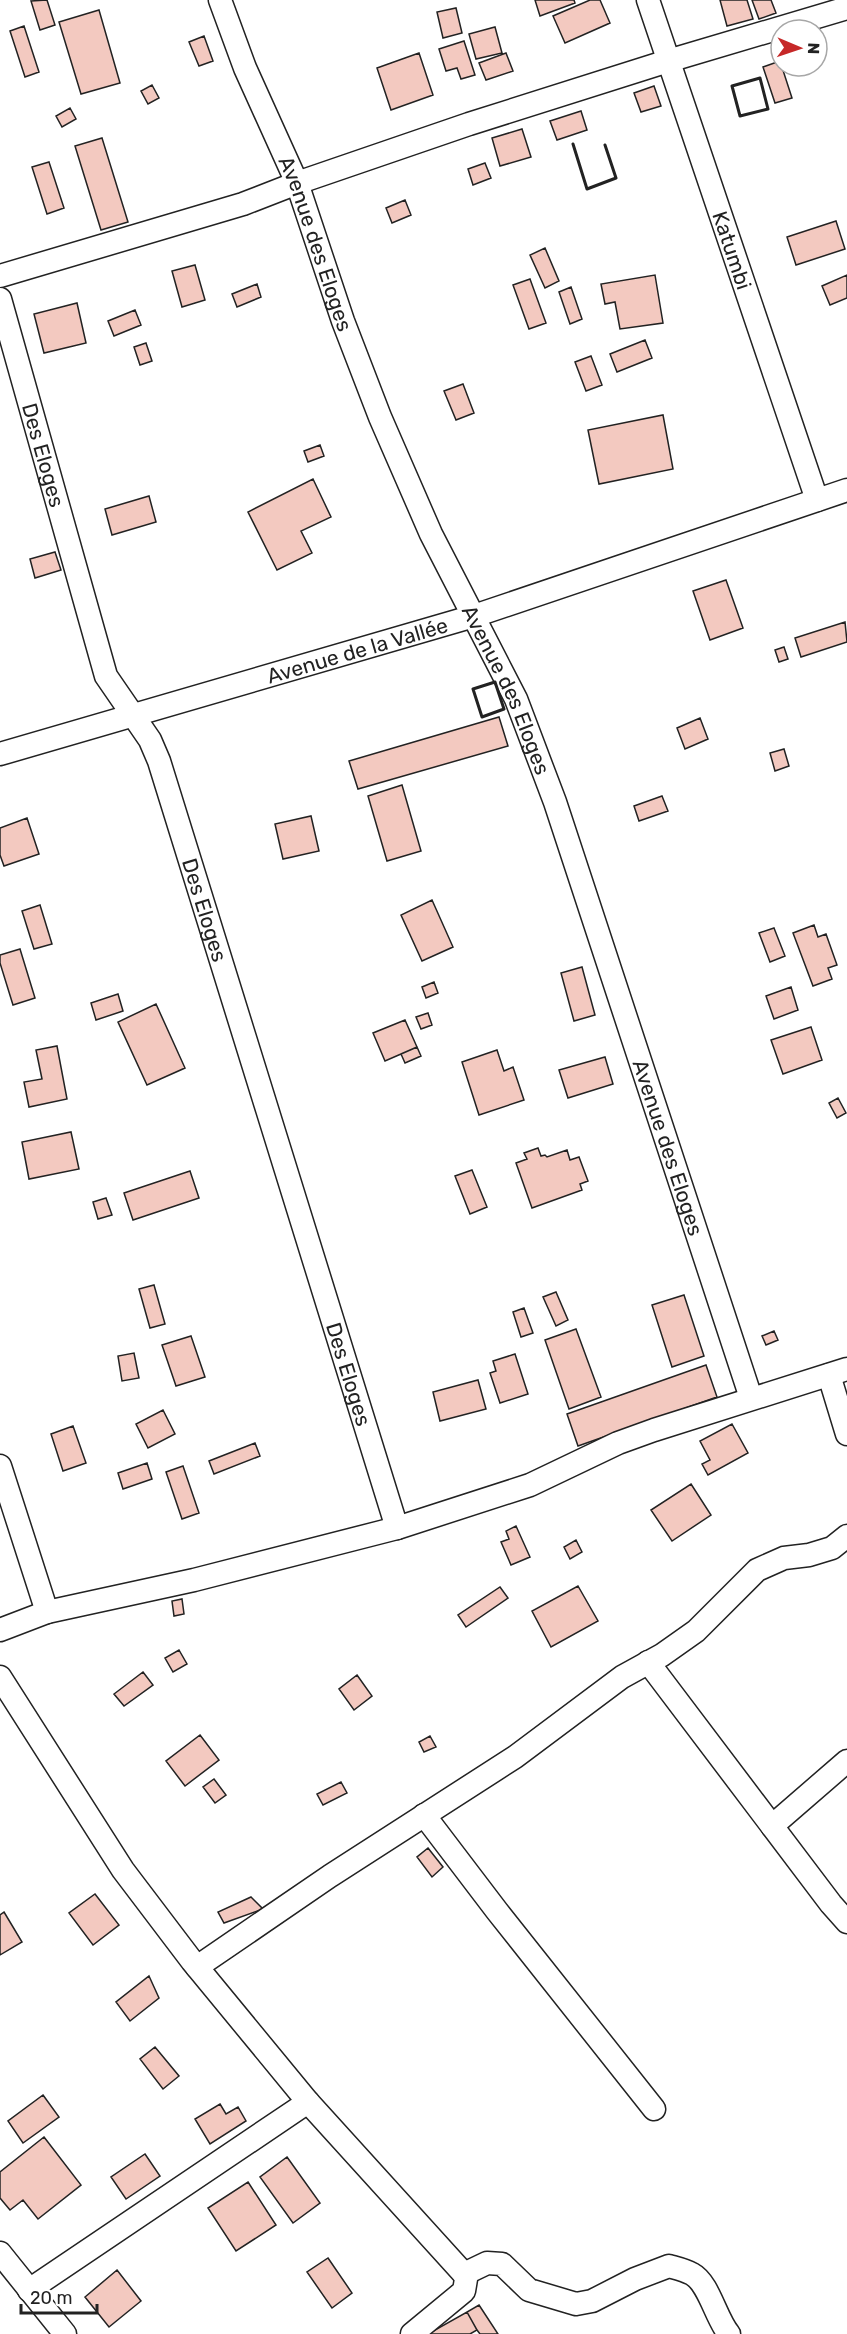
<svg xmlns="http://www.w3.org/2000/svg" width="847" height="2334" font-family="Rubik,sans-serif">
	<style>
		.building { fill: #f3c9c0; stroke: #222; stroke-width: 1.5 }
		.lines { fill: none; stroke-linecap: round; stroke-linejoin: round }
		.minor-casing { stroke: #222; stroke-width: 25 }
		.minor { stroke: #fff; stroke-width: 22 }
		.wall { stroke: #222; stroke-width: 3 }
		.labels { text-anchor: middle; dominant-baseline: central; stroke-width: 4.5; stroke-linejoin: round; paint-order: stroke }
		.street-label { font-size: 21px; fill: #222; stroke: #fff }
	</style>
	<rect width="100%" height="100%" fill="#fff"/>
	<path class="building" d="M 47,0 L 55,25 L 40,30 L 31,1 Z
		M 535,0 L 574,0 L 575,3 L 540,16 Z
		M 590,0 L 600,0 L 610,23 L 565,43 L 553,16 Z
		M 720,0 L 747,0 L 753,19 L 727,26 Z
		M 752,0 L 771,0 L 776,13 L 759,19 Z
		M 456,8 L 462,33 L 443,38 L 437,12 Z
		M 99,10 L 120,83 L 81,94 L 59,22 Z
		M 24,26 L 39,72 L 25,77 L 10,31 Z
		M 495,27 L 502,53 L 476,59 L 469,34 Z
		M 204,36 L 213,61 L 199,66 L 189,42 Z
		M 464,41 L 475,75 L 461,79 L 457,68 L 446,71 L 439,49 Z
		M 419,53 L 433,95 L 391,110 L 377,68 Z
		M 506,53 L 513,71 L 486,80 L 479,63 Z
		M 780,61 L 792,98 L 775,103 L 763,67 Z
		M 152,85 L 159,98 L 148,104 L 141,91 Z
		M 654,86 L 661,106 L 641,112 L 634,93 Z
		M 70,108 L 76,119 L 62,127 L 56,116 Z
		M 581,111 L 587,130 L 557,140 L 550,121 Z
		M 522,129 L 531,157 L 500,166 L 492,138 Z
		M 102,138 L 128,222 L 101,230 L 75,146 Z
		M 49,162 L 64,208 L 47,214 L 32,167 Z
		M 485,163 L 491,178 L 473,185 L 468,169 Z
		M 405,200 L 411,215 L 392,223 L 386,208 Z
		M 836,221 L 845,249 L 796,265 L 787,237 Z
		M 545,248 L 559,281 L 545,288 L 530,255 Z
		M 195,265 L 205,300 L 182,307 L 172,271 Z
		M 655,275 L 663,323 L 620,329 L 615,302 L 605,304 L 601,284 Z
		M 847,275 L 847,298 L 830,305 L 822,286 Z
		M 530,279 L 546,323 L 529,329 L 513,285 Z
		M 257,284 L 261,297 L 237,307 L 232,294 Z
		M 571,287 L 582,319 L 570,324 L 559,292 Z
		M 77,303 L 86,343 L 44,353 L 34,314 Z
		M 135,310 L 141,325 L 114,336 L 108,321 Z
		M 645,340 L 652,358 L 617,372 L 610,354 Z
		M 146,343 L 152,361 L 140,365 L 134,347 Z
		M 591,356 L 602,385 L 586,391 L 575,362 Z
		M 463,384 L 474,413 L 456,420 L 444,391 Z
		M 663,415 L 673,469 L 599,484 L 588,430 Z
		M 320,445 L 324,456 L 308,462 L 304,451 Z
		M 313,479 L 331,517 L 301,531 L 312,553 L 277,570 L 248,512 Z
		M 149,496 L 156,522 L 112,535 L 105,509 Z
		M 55,552 L 61,570 L 35,578 L 30,559 Z
		M 726,580 L 743,628 L 710,640 L 693,591 Z
		M 845,622 L 847,642 L 801,657 L 795,638 Z
		M 784,647 L 788,659 L 779,662 L 775,650 Z
		M 499,717 L 508,746 L 358,789 L 349,761 Z
		M 700,718 L 708,739 L 685,749 L 677,728 Z
		M 784,749 L 789,766 L 775,771 L 770,753 Z
		M 402,785 L 421,851 L 387,861 L 368,796 Z
		M 662,796 L 668,811 L 639,821 L 634,806 Z
		M 311,816 L 319,851 L 283,859 L 275,824 Z
		M 27,818 L 39,854 L 4,866 L 0,855 L 0,828 Z
		M 432,900 L 453,947 L 422,961 L 401,915 Z
		M 40,905 L 52,944 L 34,949 L 22,911 Z
		M 814,925 L 818,937 L 826,934 L 837,965 L 828,968 L 832,979 L 813,986 L 793,933 Z
		M 774,928 L 785,956 L 770,962 L 759,933 Z
		M 20,949 L 35,998 L 13,1005 L 0,963 L 0,955 Z
		M 582,967 L 595,1015 L 574,1021 L 561,973 Z
		M 434,982 L 438,993 L 426,998 L 422,987 Z
		M 791,987 L 798,1010 L 774,1019 L 766,996 Z
		M 118,994 L 123,1011 L 96,1020 L 91,1003 Z
		M 156,1004 L 185,1068 L 147,1085 L 118,1022 Z
		M 428,1013 L 432,1025 L 421,1029 L 416,1017 Z
		M 405,1020 L 417,1047 L 385,1061 L 373,1033 Z
		M 811,1027 L 822,1060 L 783,1074 L 771,1040 Z
		M 57,1046 L 67,1099 L 29,1107 L 24,1082 L 42,1079 L 36,1050 Z
		M 417,1047 L 421,1056 L 405,1063 L 401,1054 Z
		M 497,1050 L 504,1071 L 513,1067 L 524,1100 L 479,1115 L 462,1062 Z
		M 605,1057 L 613,1084 L 568,1098 L 559,1070 Z
		M 838,1098 L 846,1113 L 837,1118 L 829,1103 Z
		M 71,1132 L 79,1169 L 29,1179 L 22,1142 Z
		M 538,1148 L 541,1156 L 545,1155 L 547,1157 L 567,1150 L 570,1160 L 579,1157 L 588,1181 L 580,1184 L 582,1190 L 532,1208 L 516,1163 L 527,1159 L 524,1153 Z
		M 472,1170 L 487,1207 L 470,1214 L 455,1176 Z
		M 190,1171 L 199,1198 L 133,1220 L 124,1193 Z
		M 106,1198 L 112,1215 L 98,1219 L 93,1202 Z
		M 154,1285 L 165,1324 L 150,1328 L 139,1289 Z
		M 556,1292 L 568,1320 L 556,1326 L 543,1297 Z
		M 684,1295 L 704,1356 L 672,1367 L 652,1305 Z
		M 524,1308 L 533,1333 L 521,1337 L 513,1312 Z
		M 576,1329 L 601,1397 L 569,1409 L 545,1340 Z
		M 774,1331 L 778,1340 L 766,1345 L 762,1336 Z
		M 191,1336 L 205,1377 L 176,1386 L 162,1345 Z
		M 134,1353 L 139,1378 L 122,1381 L 118,1356 Z
		M 515,1354 L 528,1394 L 500,1403 L 490,1373 L 496,1371 L 493,1361 Z
		M 706,1365 L 717,1397 L 578,1446 L 567,1414 Z
		M 478,1380 L 486,1409 L 440,1421 L 433,1392 Z
		M 163,1410 L 175,1434 L 148,1448 L 136,1424 Z
		M 732,1424 L 748,1453 L 708,1475 L 702,1464 L 710,1460 L 700,1441 Z
		M 73,1426 L 86,1463 L 63,1471 L 51,1434 Z
		M 255,1443 L 260,1456 L 214,1474 L 209,1461 Z
		M 147,1463 L 152,1479 L 123,1489 L 118,1473 Z
		M 183,1466 L 199,1513 L 182,1519 L 166,1472 Z
		M 691,1484 L 711,1515 L 672,1541 L 651,1510 Z
		M 516,1526 L 530,1557 L 511,1565 L 501,1542 L 509,1539 L 506,1531 Z
		M 576,1540 L 582,1552 L 570,1559 L 564,1547 Z
		M 578,1586 L 598,1621 L 551,1647 L 532,1611 Z
		M 500,1587 L 508,1598 L 466,1627 L 458,1615 Z
		M 182,1599 L 184,1614 L 174,1616 L 172,1601 Z
		M 179,1650 L 187,1664 L 173,1672 L 165,1658 Z
		M 143,1672 L 153,1685 L 124,1706 L 114,1694 Z
		M 357,1675 L 372,1696 L 354,1710 L 339,1689 Z
		M 200,1735 L 219,1760 L 185,1786 L 166,1761 Z
		M 430,1736 L 436,1747 L 424,1752 L 419,1742 Z
		M 214,1779 L 226,1795 L 215,1803 L 203,1787 Z
		M 341,1782 L 347,1793 L 323,1805 L 317,1794 Z
		M 428,1848 L 443,1867 L 432,1877 L 417,1857 Z
		M 95,1894 L 119,1925 L 93,1945 L 69,1913 Z
		M 251,1897 L 263,1909 L 224,1923 L 218,1912 Z
		M 4,1912 L 22,1942 L 0,1955 L 0,1915 Z
		M 149,1976 L 159,1998 L 130,2021 L 116,2002 Z
		M 155,2047 L 179,2076 L 163,2089 L 140,2059 Z
		M 43,2095 L 59,2117 L 23,2143 L 8,2121 Z
		M 220,2104 L 226,2114 L 238,2107 L 246,2121 L 210,2144 L 195,2119 Z
		M 44,2137 L 81,2185 L 38,2219 L 23,2200 L 10,2210 L 0,2198 L 0,2172 Z
		M 145,2154 L 160,2176 L 126,2199 L 111,2177 Z
		M 287,2157 L 320,2203 L 293,2223 L 260,2177 Z
		M 248,2182 L 276,2225 L 236,2251 L 208,2208 Z
		M 328,2258 L 352,2293 L 332,2308 L 307,2272 Z
		M 117,2270 L 141,2301 L 109,2327 L 85,2297 Z
		M 479,2305 L 498,2334 L 480,2334 L 477,2330 L 467,2312 Z
		M 467,2312 L 477,2330 L 470,2334 L 428,2334 Z"/>
	<g class="lines">
		<defs>
			<g id="minor">
				<path id="s1" d="M 220,0 L 245,68 L 297,183 L 343,321 L 380,417 L 431,534 L 516,699 L 555,802 L 751,1398"/>
				<path id="s2" d="M 648,0 L 817,500"/>
				<path d="M 0,276 L 243,204 L 297,183 L 469,124 L 668,61 L 847,8"/>
				<path id="s3" d="M 0,299 L 106,676 L 150,740 L 159,761 L 397,1528"/>
				<path id="s4" d="M 0,754 L 474,616 L 847,490"/>
				<path d="M 829,1375 L 847,1434"/>
				<path d="M 0,1466 L 47,1612"/>
				<path d="M 0,1630 L 47,1612 L 194,1580 L 397,1528 L 530,1485 L 618,1443 L 654,1430 L 847,1369"/>
				<path d="M 648,1662 L 831,1904 L 847,1922"/>
				<path d="M 0,1677 L 123,1870 L 192,1961 L 308,2102 L 464,2274 L 466,2279 L 464,2291 L 412,2334"/>
				<path d="M 424,1815 L 497,1911 L 654,2109"/>
				<path d="M 772,1826 L 847,1761"/>
				<path d="M 197,1967 L 330,1876 L 515,1757 L 622,1677 L 662,1655 L 696,1631 L 757,1570 L 784,1558 L 809,1555 L 832,1548 L 847,1536"/>
				<path d="M 0,2253 L 65,2334"/>
				<path d="M 464,2274 L 487,2263 L 502,2264 L 529,2290 L 576,2304 L 592,2301 L 635,2279 L 669,2266 C 676,2268 685,2270 692,2274 C 709,2283 716,2319 729,2334"/>
				<path d="M 29,2290 L 308,2102"/>
			</g>
		</defs>
		<use href="#minor" class="minor-casing"/>
		<use href="#minor" class="minor"/>
		<path class="wall" d="M 760,78 L 768,109 L 740,116 L 732,86 Z
			M 573,144 L 587,189 L 616,178 L 605,145
			M 495,682 L 504,709 L 482,717 L 473,689 Z"/>
	</g>
	<g class="labels">
		<g class="street-label">
			<text stroke="none"><textPath href="#s1" startOffset="262">Avenue des Eloges</textPath></text>
			<text stroke="none"><textPath href="#s2" startOffset="264">Katumbi</textPath></text>
			<text stroke="none"><textPath href="#s3" startOffset="162">Des Eloges</textPath></text>
			<text stroke="none"><textPath href="#s4" startOffset="372">Avenue de la Vallée</textPath></text>
			<text stroke="none"><textPath href="#s1" startOffset="748">Avenue des Eloges</textPath></text>
			<text stroke="none"><textPath href="#s3" startOffset="648">Des Eloges</textPath></text>
			<text stroke="none"><textPath href="#s1" startOffset="1234">Avenue des Eloges</textPath></text>
			<text stroke="none"><textPath href="#s3" startOffset="1134">Des Eloges</textPath></text>
		</g>
	</g>
	<g transform="translate(799 48) rotate(92)"><circle r="28" fill="#ffffff" stroke="#a7a7a7" stroke-width="1.5"/>
	<path d="M0-4.5L10 22L0 15L-10 22Z" fill="#c62828"/>
	<text y="-9" font-size="16" font-weight="bold" text-anchor="middle" fill="#222222">N</text>
	</g>
	<path d="M21 2304v9h76v-9" fill="none" stroke="#222222" stroke-width="3"/>
	<text x="30" y="2304" font-size="18" fill="#222222" stroke="#ffffff" stroke-width="4.5" paint-order="stroke">20 m</text>
</svg>
